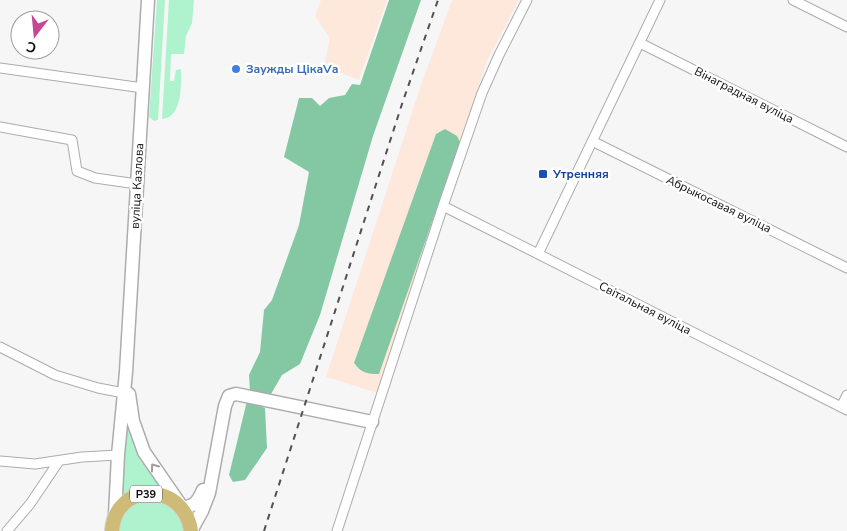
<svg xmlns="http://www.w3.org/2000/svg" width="847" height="531" font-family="'Nunito Sans',sans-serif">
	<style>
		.industrial { fill: #fee7db }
		.green { fill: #aff3ce }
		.forest { fill: #84c8a3 }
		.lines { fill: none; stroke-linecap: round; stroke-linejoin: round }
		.street-casing { stroke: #acacae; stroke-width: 11 }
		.secondary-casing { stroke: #acacae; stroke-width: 15 }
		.primary-casing { stroke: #d3d3d3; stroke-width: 16 }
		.street { stroke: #fff; stroke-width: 9 }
		.secondary { stroke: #fff; stroke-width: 12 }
		.primary { stroke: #cebb78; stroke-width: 14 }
		.rail { stroke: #515151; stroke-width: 2; stroke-dasharray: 6 6; stroke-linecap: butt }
		.oneway { stroke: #9e9e9e }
		.shop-dot { fill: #3f7fe0; stroke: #fff; stroke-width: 2 }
		.transit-dot { fill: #1a4fb4; stroke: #fff; stroke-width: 2 }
		.labels { text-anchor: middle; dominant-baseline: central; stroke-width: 5; stroke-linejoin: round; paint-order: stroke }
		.shield { fill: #fff; stroke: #565656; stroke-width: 1 }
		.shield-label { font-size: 11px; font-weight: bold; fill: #0d0d0d }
		.shop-label { font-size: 12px; font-weight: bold; fill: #366cbe; stroke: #fff; text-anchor: start }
		.street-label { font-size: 12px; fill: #0d0d0d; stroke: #fff }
		.transit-label { font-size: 12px; font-weight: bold; fill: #164399; stroke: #fff; text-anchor: start }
	</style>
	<rect width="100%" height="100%" fill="#f6f6f7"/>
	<path class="industrial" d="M 321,0 L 387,0 L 359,80 L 324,66 L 330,38 L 315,16 Z
		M 452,0 L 519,0 L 487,61 L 378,393 L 326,377 L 420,88 Z"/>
	<path class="green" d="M 157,0 L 165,0 L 158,120 L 154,121 L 149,117 Z
		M 169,0 L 194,0 L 192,23 L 186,36 L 184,54 L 171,54 L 170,81 L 174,81 L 176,70 L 181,69 C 181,84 183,117 162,119 Z
		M 127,424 L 140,459 L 160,485 L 156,487 L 138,489 L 124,496 L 121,495 L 124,426 Z
		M 153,499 C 173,506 179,509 185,531 L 118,531 C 125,511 130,501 153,499 Z"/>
	<path class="forest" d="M 389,0 L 421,0 L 373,136 L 320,315 L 300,364 L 282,375 L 271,394 L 250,392 L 249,375 L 260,352 L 264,310 L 272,300 L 299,225 L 309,172 L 284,157 L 299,98 L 312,98 L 320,106 L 329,98 L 345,95 L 352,84 L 360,85 Z
		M 445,129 L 457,136 L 460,142 L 379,374 C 368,374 361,373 354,363 L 436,134 Z
		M 247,401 L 265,408 L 267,448 L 245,480 L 233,482 L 229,475 Z"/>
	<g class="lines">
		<defs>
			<path id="street" d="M 793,0 L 847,27
				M 640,43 L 847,147
				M 0,68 L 143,88
				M 0,127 L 72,140 L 77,171 L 95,178 L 137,184
				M 592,141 L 847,268
				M 443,206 L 847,410
				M 538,254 L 660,0
				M 0,347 L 55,375 L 98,388 L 124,393
				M 841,407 L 847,395
				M 0,461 L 35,464 L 82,457 L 118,455
				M 7,531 L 30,504 L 59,461
				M 337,531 L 443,206 L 482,93 L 499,55 L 527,0"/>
			<path id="secondary" d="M 129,394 L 133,421 L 144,452 L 182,507 C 195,507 198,501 203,490
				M 115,515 L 118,455 L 126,372 L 148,0
				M 191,531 L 202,511 L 209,493 L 225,406 L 229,396 L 236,394 L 372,422"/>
			<path id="primary" d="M 112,531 C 115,481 184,481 191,531"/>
		</defs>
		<use href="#street" class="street-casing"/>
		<use href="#secondary" class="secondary-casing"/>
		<use href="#primary" class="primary-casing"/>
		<use href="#street" class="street"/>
		<use href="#secondary" class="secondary"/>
		<use href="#primary" class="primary"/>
		<path class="rail" d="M 264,531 L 402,104 L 438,0"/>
	</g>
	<defs><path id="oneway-chevron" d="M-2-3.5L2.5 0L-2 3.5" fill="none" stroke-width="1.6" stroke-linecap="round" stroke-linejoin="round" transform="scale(1.25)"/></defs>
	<use class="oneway" href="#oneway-chevron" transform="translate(154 467) rotate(-126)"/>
	<circle class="shop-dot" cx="236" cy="69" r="5"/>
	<rect class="transit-dot" x="538" y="169" width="10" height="10" rx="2.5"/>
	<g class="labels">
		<rect class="shield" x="130" y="485.5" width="32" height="17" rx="4"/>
		<g class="shield-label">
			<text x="146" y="494">Р39</text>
		</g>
		<g class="shop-label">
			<text x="246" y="69">Заужды ЦікаVа</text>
		</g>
		<g class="street-label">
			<text transform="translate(744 95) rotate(27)">Вінаградная вуліца</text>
			<text transform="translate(137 186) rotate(-87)">вуліца Казлова</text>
			<text transform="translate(719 204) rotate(26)">Абрыкосавая вуліца</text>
			<text transform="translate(645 308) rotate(27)">Світальная вуліца</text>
		</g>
		<g class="transit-label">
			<text x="553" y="174">Утренняя</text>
		</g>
	</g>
	<g transform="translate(35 35) rotate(196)"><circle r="24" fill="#ffffff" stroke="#9e9e9e"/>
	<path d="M0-4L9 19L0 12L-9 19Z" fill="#c54796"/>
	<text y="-8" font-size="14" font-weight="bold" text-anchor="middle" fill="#0d0d0d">С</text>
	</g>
</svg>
